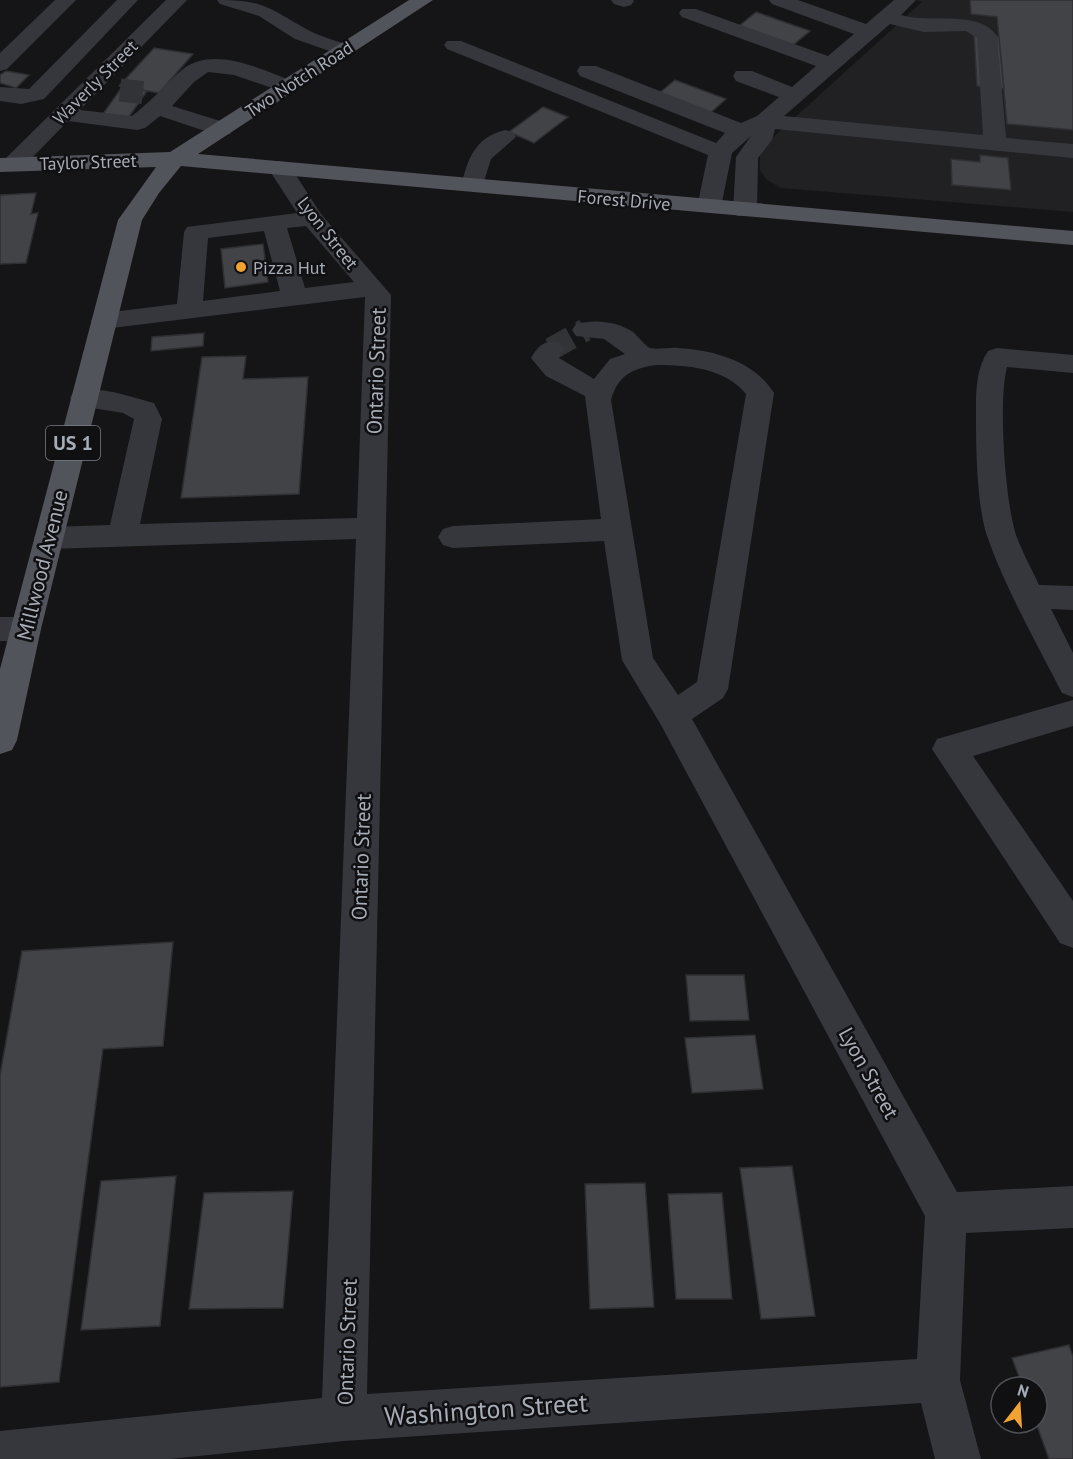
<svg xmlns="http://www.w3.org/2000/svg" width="1073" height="1459" font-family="'PT Sans',sans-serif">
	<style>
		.built { fill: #212124 }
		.building { fill: #414347; stroke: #2f2f33; stroke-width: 1.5 }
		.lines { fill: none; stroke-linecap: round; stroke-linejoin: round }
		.minor-tunnel { stroke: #323337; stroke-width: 23; stroke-dasharray: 23 11; stroke-linecap: butt }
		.minor { fill: #36373c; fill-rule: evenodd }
		.major { fill: #52545b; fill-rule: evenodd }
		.poi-dot { fill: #f1a232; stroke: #101012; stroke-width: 2 }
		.labels { text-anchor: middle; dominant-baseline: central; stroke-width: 5; stroke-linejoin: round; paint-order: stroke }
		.far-street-label { font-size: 18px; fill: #a7adb7; stroke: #101012 }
		.far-poi-label { font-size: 18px; fill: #a7adb7; stroke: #101012; text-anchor: start }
		.shield { fill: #101012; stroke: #7a7e86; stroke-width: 1.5 }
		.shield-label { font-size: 20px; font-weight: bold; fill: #a7adb7 }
		.street-label { font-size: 21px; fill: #a7adb7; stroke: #101012 }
		.near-street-label { font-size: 26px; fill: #a7adb7; stroke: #101012 }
	</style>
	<rect width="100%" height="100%" fill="#151517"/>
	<path class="built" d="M 917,0 L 1073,0 L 1073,212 L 781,188 L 767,180 L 760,170 L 760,149 L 922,2 Z"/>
	<path class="building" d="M 970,0 L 1073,0 L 1073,130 L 1007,124 L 997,17 L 971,14 Z
		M 756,12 L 810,31 L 792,46 L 738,27 Z
		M 974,35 L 999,37 L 1004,89 L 977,86 Z
		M 154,48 L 193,54 L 159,93 L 119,86 Z
		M 6,71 L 29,75 L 16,88 L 0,83 L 0,75 Z
		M 675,80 L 726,99 L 708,115 L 657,95 Z
		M 122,87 L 147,91 L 128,118 L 103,114 Z
		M 543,107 L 568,117 L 534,143 L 509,132 Z
		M 980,155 L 1008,158 L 1011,190 L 952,185 L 951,159 L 980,162 Z
		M 36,193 L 31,214 L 38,213 L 26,263 L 0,264 L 0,195 Z
		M 263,244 L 268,282 L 225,288 L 221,249 Z
		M 204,333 L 203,346 L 151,351 L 152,337 Z
		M 246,356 L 243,379 L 308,377 L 299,494 L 181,498 L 202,357 Z
		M 173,942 L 163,1046 L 103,1049 L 59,1382 L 0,1387 L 0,1075 L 22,951 Z
		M 686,975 L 744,975 L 749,1020 L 690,1021 Z
		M 755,1035 L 763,1089 L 692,1093 L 685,1038 Z
		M 792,1166 L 815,1316 L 761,1319 L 740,1168 Z
		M 176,1176 L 160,1326 L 81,1330 L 101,1181 Z
		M 645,1183 L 654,1307 L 590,1309 L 585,1184 Z
		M 293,1191 L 283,1308 L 189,1309 L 204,1193 Z
		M 722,1193 L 732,1299 L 676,1299 L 668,1194 Z
		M 1069,1345 L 1073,1357 L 1073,1459 L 1049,1459 L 1036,1423 L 1037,1387 L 1023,1387 L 1012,1358 Z"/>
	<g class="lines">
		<path class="minor-tunnel" d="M 120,90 L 146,93
			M 551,349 L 585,330"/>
		<path class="minor" d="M 55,0 L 76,0 L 7,69 L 0,71 L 0,53 Z
			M 117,0 L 138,0 L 44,99 L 21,104 L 0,101 L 0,87 L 29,89 Z
			M 166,0 L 187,0 L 80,110 L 132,116 C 151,102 165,84 183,69 C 214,45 263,70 295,82 L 298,87 L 295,92 L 287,93 L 234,75 L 208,72 L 194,82 L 172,106 L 230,124 L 233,129 L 230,134 L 214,134 L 160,116 L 145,128 L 137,130 L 68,121 L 20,170 L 4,170 L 1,165 L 4,160 Z
			M 217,0 C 265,0 268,8 308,30 C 321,37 337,41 351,46 L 354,50 L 351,54 L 344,56 L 295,39 L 259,16 L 220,4 Z
			M 611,0 L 633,0 L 634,1 L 631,5 L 624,7 L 614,4 Z
			M 769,0 L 798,0 L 866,24 L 894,0 L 916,0 L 901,15 C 931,24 979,9 997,36 L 1006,138 L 1073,144 L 1073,158 L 775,129 L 772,140 L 758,158 L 757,211 L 753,216 L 737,216 L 733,211 L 736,157 L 751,136 L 732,153 L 721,207 L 717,212 L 701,212 L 697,207 L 708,155 L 447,49 L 444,45 L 447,41 L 461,41 L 716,143 L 725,133 L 580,76 L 577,71 L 580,66 L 596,66 L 741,123 L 757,116 L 779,97 L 736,81 L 733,76 L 736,71 L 752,71 L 792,87 L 816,66 L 682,17 L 679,13 L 682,9 L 696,9 L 828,56 L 854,34 L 772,4 ZM 890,24 L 924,32 L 966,31 L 977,38 L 983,135 L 784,116 Z
			M 505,130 L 513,132 L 516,137 L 491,159 L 481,191 L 465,191 L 461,186 C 468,159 474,138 505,130 Z
			M 280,161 L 288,163 L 321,214 L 391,295 L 367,1394 L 917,1359 L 925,1216 L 661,725 L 622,660 L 604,541 L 453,548 L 443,545 L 438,537 L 443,529 L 453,526 L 601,519 L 585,396 L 546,376 L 531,358 C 539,345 545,339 560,343 L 564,349 L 559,358 L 594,379 L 610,359 L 625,354 L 604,339 L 576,336 L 572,330 L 576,324 C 594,319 617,321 633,332 C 638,336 645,346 650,348 C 657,350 670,347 678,348 C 714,350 754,361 774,393 L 728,689 L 723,698 L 692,719 L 957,1192 L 1073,1186 L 1073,1228 L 966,1233 L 960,1380 L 981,1459 L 935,1459 L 921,1403 L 344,1441 L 170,1459 L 0,1459 L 0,1431 L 322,1398 L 356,539 L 49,549 L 39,546 L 34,538 L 39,530 L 49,527 L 110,525 L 134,419 L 123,413 L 74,405 L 70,398 L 74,391 C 99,385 130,397 154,403 L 162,419 L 140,524 L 357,518 L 365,297 L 104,329 L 95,327 L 91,321 L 95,315 L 104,313 L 177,304 L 184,232 L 187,227 L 297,213 L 268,168 L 272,163 ZM 306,226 L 354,282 L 305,288 L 287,228 ZM 264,231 L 280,291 L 203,301 L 208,238 ZM 657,365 C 688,365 725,368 746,394 L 697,682 L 678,695 L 653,658 L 611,400 C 618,375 633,368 657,365 Z
			M 997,348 L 1073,355 L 1073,373 L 1007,367 C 998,401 1005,501 1016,535 C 1022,552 1032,569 1039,585 L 1073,586 L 1073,610 L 1051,609 L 1073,653 L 1073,697 L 1062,693 C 1036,642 1006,590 987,536 C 977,506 976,449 976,417 C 976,394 975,371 988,351 Z
			M 0,617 L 25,617 L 36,620 L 41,629 L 36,638 L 25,641 L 0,641 Z
			M 1073,700 L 1073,726 L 973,756 L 1073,901 L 1073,948 L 1060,943 L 932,749 L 937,739 Z"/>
		<path class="major" d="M 409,0 L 433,0 L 198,154 L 1073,231 L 1073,245 L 181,166 L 159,193 L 142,220 L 41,629 L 17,740 L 12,750 L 0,754 L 0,669 L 118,220 L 156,167 L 0,172 L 0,158 L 170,152 Z"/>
	</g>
	<circle class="poi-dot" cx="241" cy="267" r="6"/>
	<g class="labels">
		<g class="far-street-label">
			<text transform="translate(299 79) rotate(-33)">Two Notch Road</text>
			<text transform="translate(95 82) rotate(-45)">Waverly Street</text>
			<text transform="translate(88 162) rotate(-2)">Taylor Street</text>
			<text transform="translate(624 200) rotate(5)">Forest Drive</text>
			<text transform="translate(328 233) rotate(52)">Lyon Street</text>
		</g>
		<g class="far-poi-label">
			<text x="253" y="267">Pizza Hut</text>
		</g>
		<rect class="shield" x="46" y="426" width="54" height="34" rx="4.5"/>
		<g class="shield-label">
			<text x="73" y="443">US 1</text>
		</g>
		<g class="street-label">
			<text transform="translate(376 371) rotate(-88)">Ontario Street</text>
			<text transform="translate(42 565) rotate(-76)">Millwood Avenue</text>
			<text transform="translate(361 857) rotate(-88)">Ontario Street</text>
			<text transform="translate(869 1073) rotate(61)">Lyon Street</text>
			<text transform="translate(347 1342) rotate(-88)">Ontario Street</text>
		</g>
		<g class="near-street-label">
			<text transform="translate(486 1409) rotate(-4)">Washington Street</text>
		</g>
	</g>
	<g transform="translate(1019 1405) rotate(17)"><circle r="28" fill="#101012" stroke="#4c4f54" stroke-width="1.5"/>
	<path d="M0-4.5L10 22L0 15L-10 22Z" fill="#f1a232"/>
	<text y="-9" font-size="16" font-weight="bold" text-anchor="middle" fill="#a7adb7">N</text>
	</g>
</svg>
